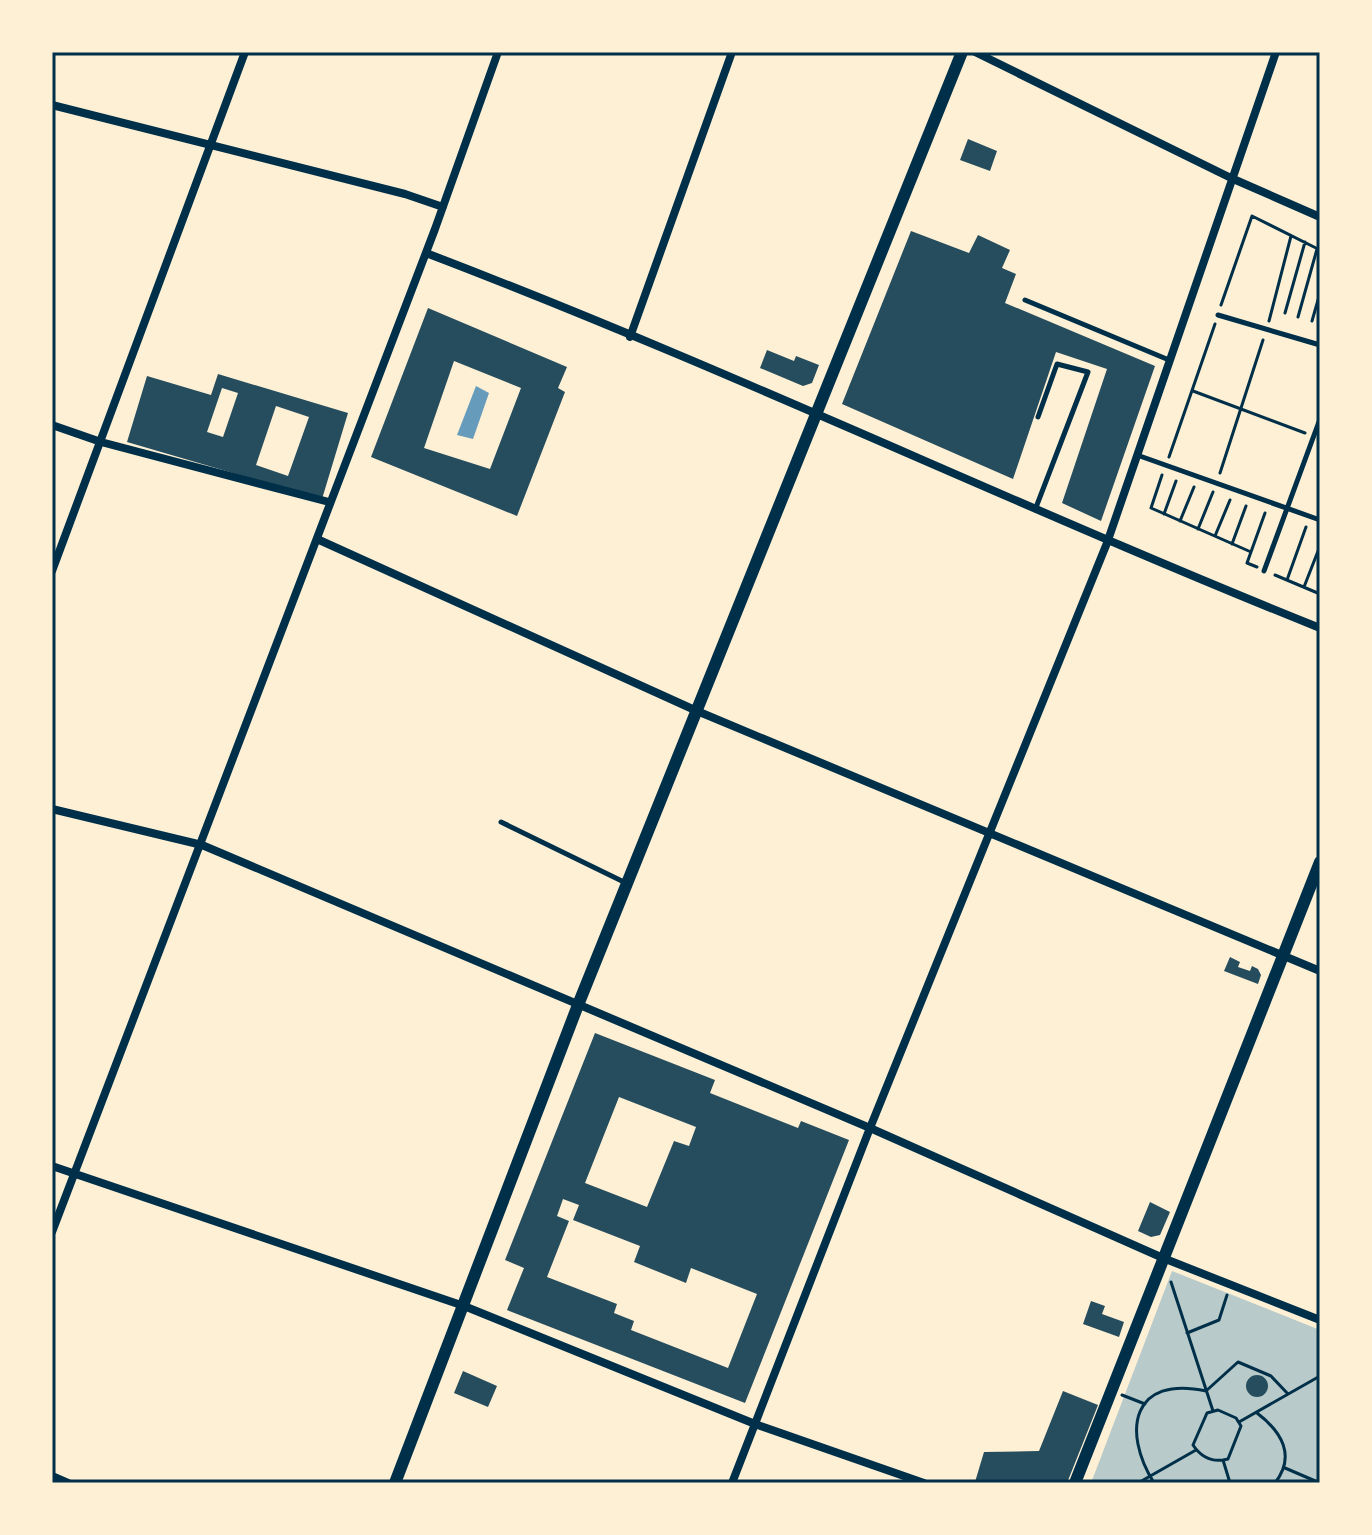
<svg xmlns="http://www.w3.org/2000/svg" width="1372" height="1535" font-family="'Space Grotesk',sans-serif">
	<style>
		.green { fill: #b9caca }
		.water { fill: #669bbc }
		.building { fill: #264d5e; fill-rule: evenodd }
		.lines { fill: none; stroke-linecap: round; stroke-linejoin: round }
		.path { stroke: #003049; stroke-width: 3 }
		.service { stroke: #003049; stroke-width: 5 }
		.minor { stroke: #003049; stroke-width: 8 }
		.tertiary { stroke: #003049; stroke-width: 12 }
		.neatline { fill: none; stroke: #003049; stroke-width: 3 }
	</style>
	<rect width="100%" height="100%" fill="#fdf0d5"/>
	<path class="green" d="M 1172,1271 L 1320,1330 L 1320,1470 L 1315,1483 L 1091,1483 Z"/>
	<path class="water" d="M 476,386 L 489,393 L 473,439 L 457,435 Z"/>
	<path class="building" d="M 968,139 L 997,151 L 990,171 L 960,160 Z
		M 911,231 L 969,253 L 978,235 L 1010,250 L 1002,268 L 1016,274 L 1005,303 L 1155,366 L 1101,521 L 1062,503 L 1107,369 L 1056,352 L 1013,479 L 842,404 Z
		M 428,308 L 567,367 L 558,388 L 565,392 L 517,516 L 371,457 ZM 454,361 L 521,388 L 490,469 L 424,448 Z
		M 767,350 L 794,361 L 796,356 L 819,365 L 812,383 L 803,386 L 760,368 Z
		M 218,374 L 348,413 L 322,499 L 127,442 L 147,376 L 211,395 ZM 222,388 L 238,393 L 223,437 L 207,432 ZM 276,406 L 309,417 L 288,476 L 256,465 Z
		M 1230,957 L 1240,962 L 1238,967 L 1250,971 L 1252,966 L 1258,969 L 1261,975 L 1258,984 L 1224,971 Z
		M 595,1033 L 715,1080 L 710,1093 L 798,1128 L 801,1121 L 849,1140 L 745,1403 L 507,1310 L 524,1268 L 505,1260 ZM 619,1097 L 696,1127 L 689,1146 L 674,1141 L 647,1207 L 585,1183 ZM 563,1199 L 579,1205 L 573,1220 L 640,1246 L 634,1262 L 686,1283 L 691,1268 L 757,1294 L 728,1368 L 631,1330 L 634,1321 L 614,1313 L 617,1304 L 547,1277 L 569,1221 L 557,1216 Z
		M 1150,1202 L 1170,1212 L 1160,1235 L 1151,1237 L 1138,1231 Z
		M 1091,1301 L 1105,1306 L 1102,1314 L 1124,1322 L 1119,1337 L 1083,1324 Z
		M 463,1371 L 497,1386 L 488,1407 L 454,1393 Z
		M1246 1386a11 11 0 1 1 22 0a11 11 0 1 1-22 0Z
		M 1063,1391 L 1098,1405 L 1067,1483 L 975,1482 L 984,1452 L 1039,1451 Z"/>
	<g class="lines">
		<path class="path" d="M 1221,305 L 1252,216 L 1320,250
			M 1285,313 L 1305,242
			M 1298,317 L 1317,249
			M 1269,321 L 1291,236
			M 1312,321 L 1320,293
			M 1193,391 L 1305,433
			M 1169,457 L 1215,324
			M 1220,473 L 1263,340
			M 1162,475 L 1151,508 L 1251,552
			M 1164,514 L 1176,481
			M 1180,521 L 1194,487
			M 1198,529 L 1213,492
			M 1215,536 L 1230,500
			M 1232,544 L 1246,506
			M 1257,567 L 1247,563 L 1265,513
			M 1275,575 L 1320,594
			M 1287,580 L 1306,527
			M 1304,587 L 1320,546
			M 1171,1282 L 1213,1411
			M 1187,1333 L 1219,1320 L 1227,1295
			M 1122,1395 L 1145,1404
			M 1218,1410 L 1236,1418 L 1241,1426 L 1228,1459 C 1213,1463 1201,1457 1193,1445 L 1207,1413 Z
			M 1257,1413 C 1282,1432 1296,1456 1275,1483
			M 1239,1422 L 1320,1376
			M 1223,1460 L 1230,1483
			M 1285,1468 L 1320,1483
			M 1138,1483 L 1196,1450
			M 1154,1483 C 1121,1430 1133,1375 1206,1391 L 1238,1362 L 1271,1376 L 1288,1394"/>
		<path class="service" d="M 1025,300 L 1169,360
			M 1218,315 L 1320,345
			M 1137,455 L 1320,520
			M 1035,510 L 1088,372 L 1057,364 L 1038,417
			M 1264,571 L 1320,419
			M 501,822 L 626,883"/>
		<path class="minor" d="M 975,52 L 1231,178 L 1320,217
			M 52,105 L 405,194 L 443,207
			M 426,253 C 728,368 1020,508 1320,628
			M 630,337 L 732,52
			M 52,425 L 101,442 L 329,502
			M 317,539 L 697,711 L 1320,971
			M 52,571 L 245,52
			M 52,809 L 202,845 L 870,1128 L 1163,1258 L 1320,1320
			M 52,1166 L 464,1306 L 755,1424 L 924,1483
			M 52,1232 L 435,229 L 498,52
			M 52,1476 L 68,1483
			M 732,1483 L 870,1128 L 1107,543 L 1276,52"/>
		<path class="tertiary" d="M 395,1483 L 578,1005 L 962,52
			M 1075,1483 L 1320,862"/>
	</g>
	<rect width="1372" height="1535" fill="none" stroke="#fdf0d5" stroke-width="108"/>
	<rect x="54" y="54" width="1264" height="1427" class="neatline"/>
</svg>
